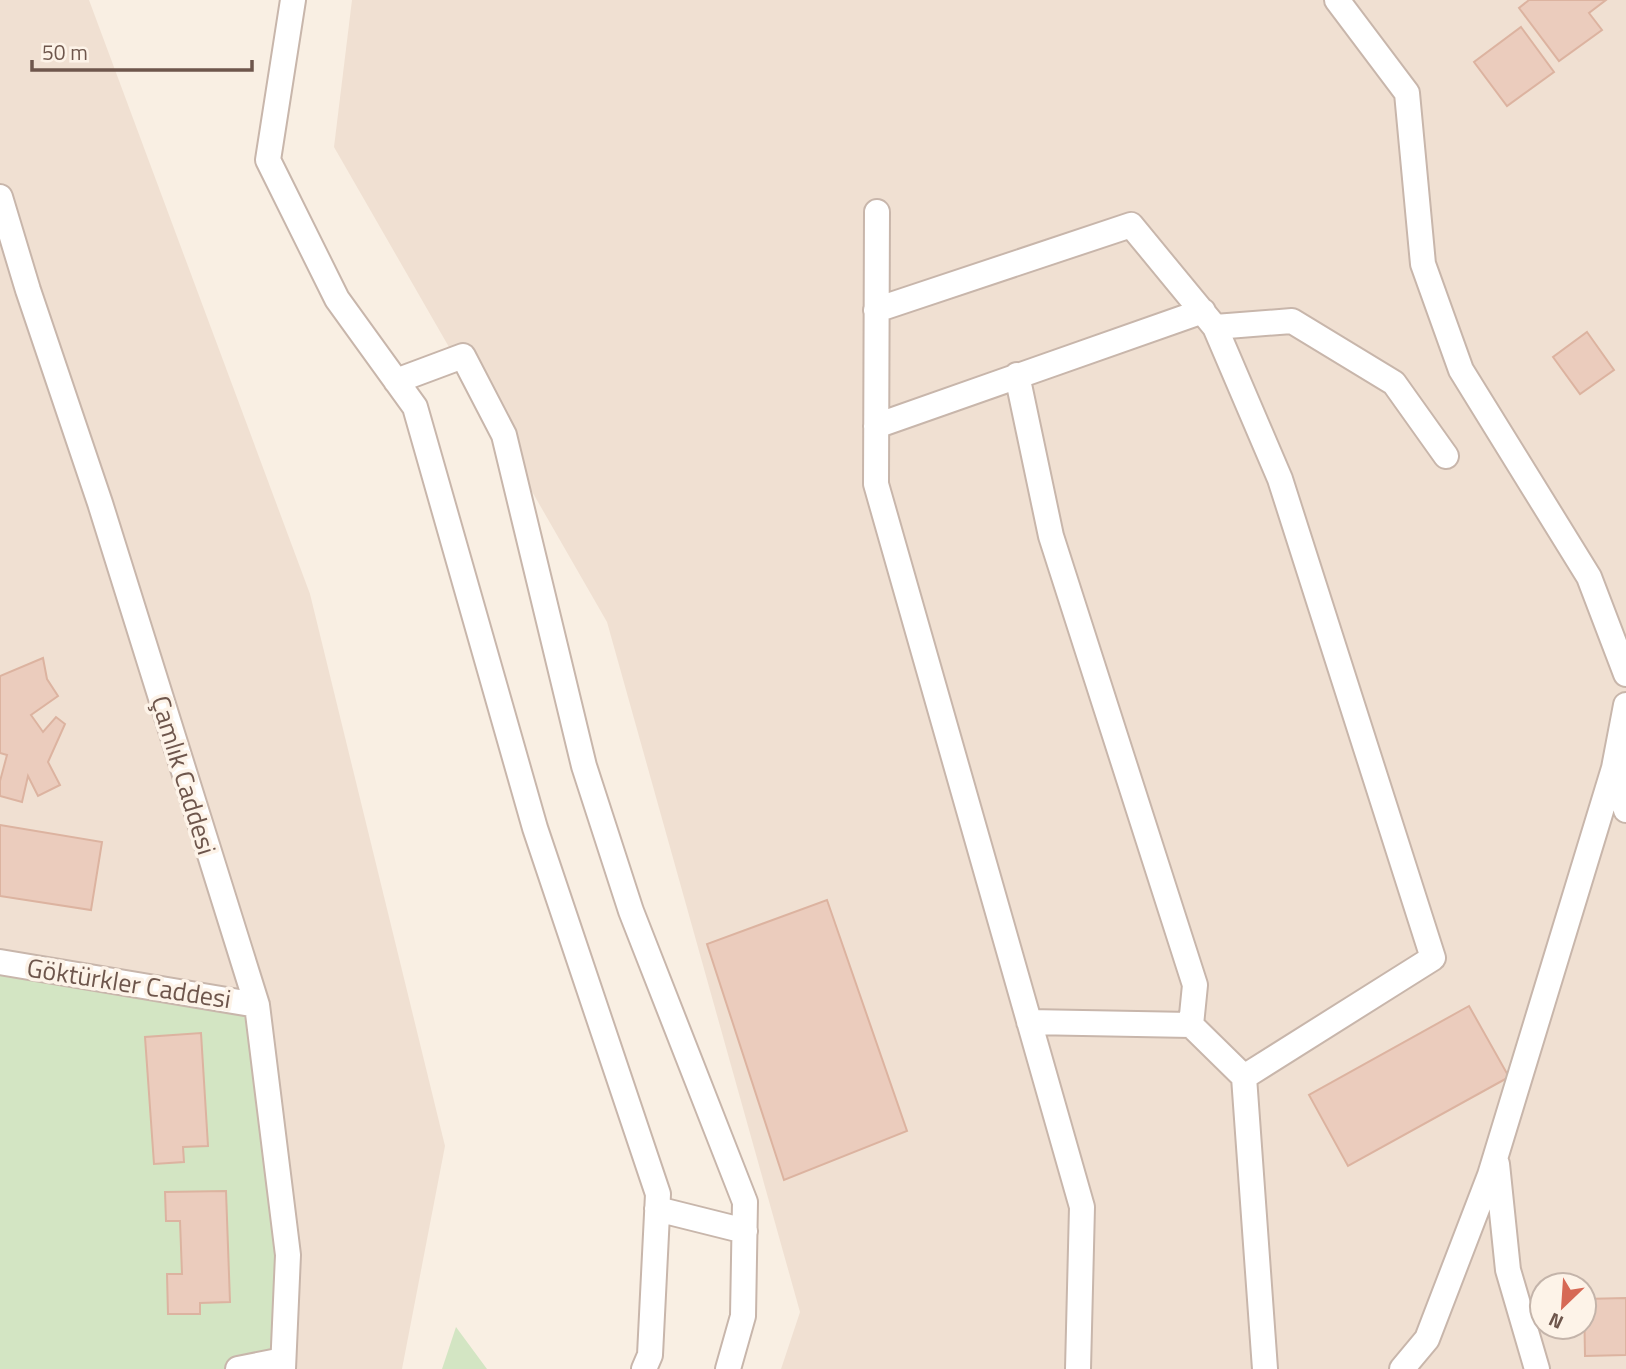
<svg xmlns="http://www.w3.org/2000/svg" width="1626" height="1369" font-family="'Titillium Web',sans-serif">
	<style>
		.residential { fill: #f0e0d2; fill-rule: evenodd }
		.green { fill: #d3e5c3 }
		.building { fill: #ebccbd; stroke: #dcb3a0; stroke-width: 2 }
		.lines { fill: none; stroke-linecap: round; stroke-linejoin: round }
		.minor-casing { stroke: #c8b6ab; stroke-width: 28 }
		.minor { stroke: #fff; stroke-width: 24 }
		.labels { text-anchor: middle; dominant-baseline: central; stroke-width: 7; stroke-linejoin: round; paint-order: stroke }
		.street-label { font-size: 26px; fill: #6e564c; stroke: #fdf3e8 }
	</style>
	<rect width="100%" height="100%" fill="#f9efe3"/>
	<path class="residential" d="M 0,0 L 89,0 L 310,594 L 445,1146 L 402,1369 L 0,1369 Z
		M 352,0 L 1626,0 L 1626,1369 L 781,1369 L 800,1312 L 607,622 L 334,147 ZM 1542,1285 L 1584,1285 L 1584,1327 L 1542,1327 Z"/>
	<path class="green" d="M 0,962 L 257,1005 L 288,1255 L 283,1369 L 0,1369 Z
		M 456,1327 L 487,1369 L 442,1369 Z"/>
	<path class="building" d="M 1529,0 L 1606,0 L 1589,13 L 1602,30 L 1559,61 L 1519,8 Z
		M 1521,27 L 1554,72 L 1507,106 L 1474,62 Z
		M 1587,332 L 1614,370 L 1580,394 L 1553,357 Z
		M 43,658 L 47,679 L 58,696 L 31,715 L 43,732 L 56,717 L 65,724 L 48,762 L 60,785 L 38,796 L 28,776 L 22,802 L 0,796 L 0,781 L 7,755 L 0,753 L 0,676 Z
		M 0,825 L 102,842 L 91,910 L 0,896 Z
		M 827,900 L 907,1131 L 784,1180 L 707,944 Z
		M 1469,1006 L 1509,1077 L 1348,1166 L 1309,1095 Z
		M 201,1033 L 208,1146 L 183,1147 L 184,1162 L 154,1164 L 145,1037 Z
		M 226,1191 L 230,1302 L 200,1303 L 200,1314 L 168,1314 L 167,1274 L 182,1274 L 180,1221 L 166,1221 L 165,1192 Z
		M 1626,1298 L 1626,1355 L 1585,1356 L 1584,1299 Z"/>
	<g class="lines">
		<defs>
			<path id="minor" d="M 293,0 L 268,160 L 337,299 L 415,407 L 535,828 L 658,1194 L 650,1355 L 644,1369
				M 1337,0 L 1407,93 L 1423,264 L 1461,370 L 1589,577 L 1626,674
				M 0,197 L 28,290 L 100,503 L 257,1005 L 288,1255 L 283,1369
				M 877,212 L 876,484 L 1082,1207 L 1078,1369
				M 876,310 L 1131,225 L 1215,327 L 1292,321 L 1394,383 L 1446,456
				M 1215,327 L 1280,479 L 1433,958 L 1244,1077
				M 1017,375 L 1051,536 L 1195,985 L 1191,1025
				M 396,381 L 463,356 L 504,435 L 584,766 L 631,911 L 745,1202 L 743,1316 L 728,1369
				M 876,426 L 1203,311
				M 1614,768 L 1626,810
				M 0,962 L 257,1005
				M 1029,1022 L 1191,1025 L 1244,1077 L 1265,1369
				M 1497,1164 L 1508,1270 L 1537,1369
				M 657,1209 L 745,1231
				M 238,1369 L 283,1360
				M 1402,1369 L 1427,1339 L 1490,1175 L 1614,768 L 1626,705"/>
		</defs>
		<use href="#minor" class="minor-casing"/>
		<use href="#minor" class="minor"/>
	</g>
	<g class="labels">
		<g class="street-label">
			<text transform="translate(184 775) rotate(73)">Çamlık Caddesi</text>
			<text transform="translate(129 983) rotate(9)">Göktürkler Caddesi</text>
		</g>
	</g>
	<g transform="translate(1563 1306) rotate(205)"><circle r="33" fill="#fdf3e8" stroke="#c4b4aa" stroke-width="2"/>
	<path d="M0-5L12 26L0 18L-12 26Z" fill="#d66955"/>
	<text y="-10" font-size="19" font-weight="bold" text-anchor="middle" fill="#6e564c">N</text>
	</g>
	<path d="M32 60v10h220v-10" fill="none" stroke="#6e564c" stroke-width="3.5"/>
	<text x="42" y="60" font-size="21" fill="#6e564c" stroke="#fdf3e8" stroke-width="5" paint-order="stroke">50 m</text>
</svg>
